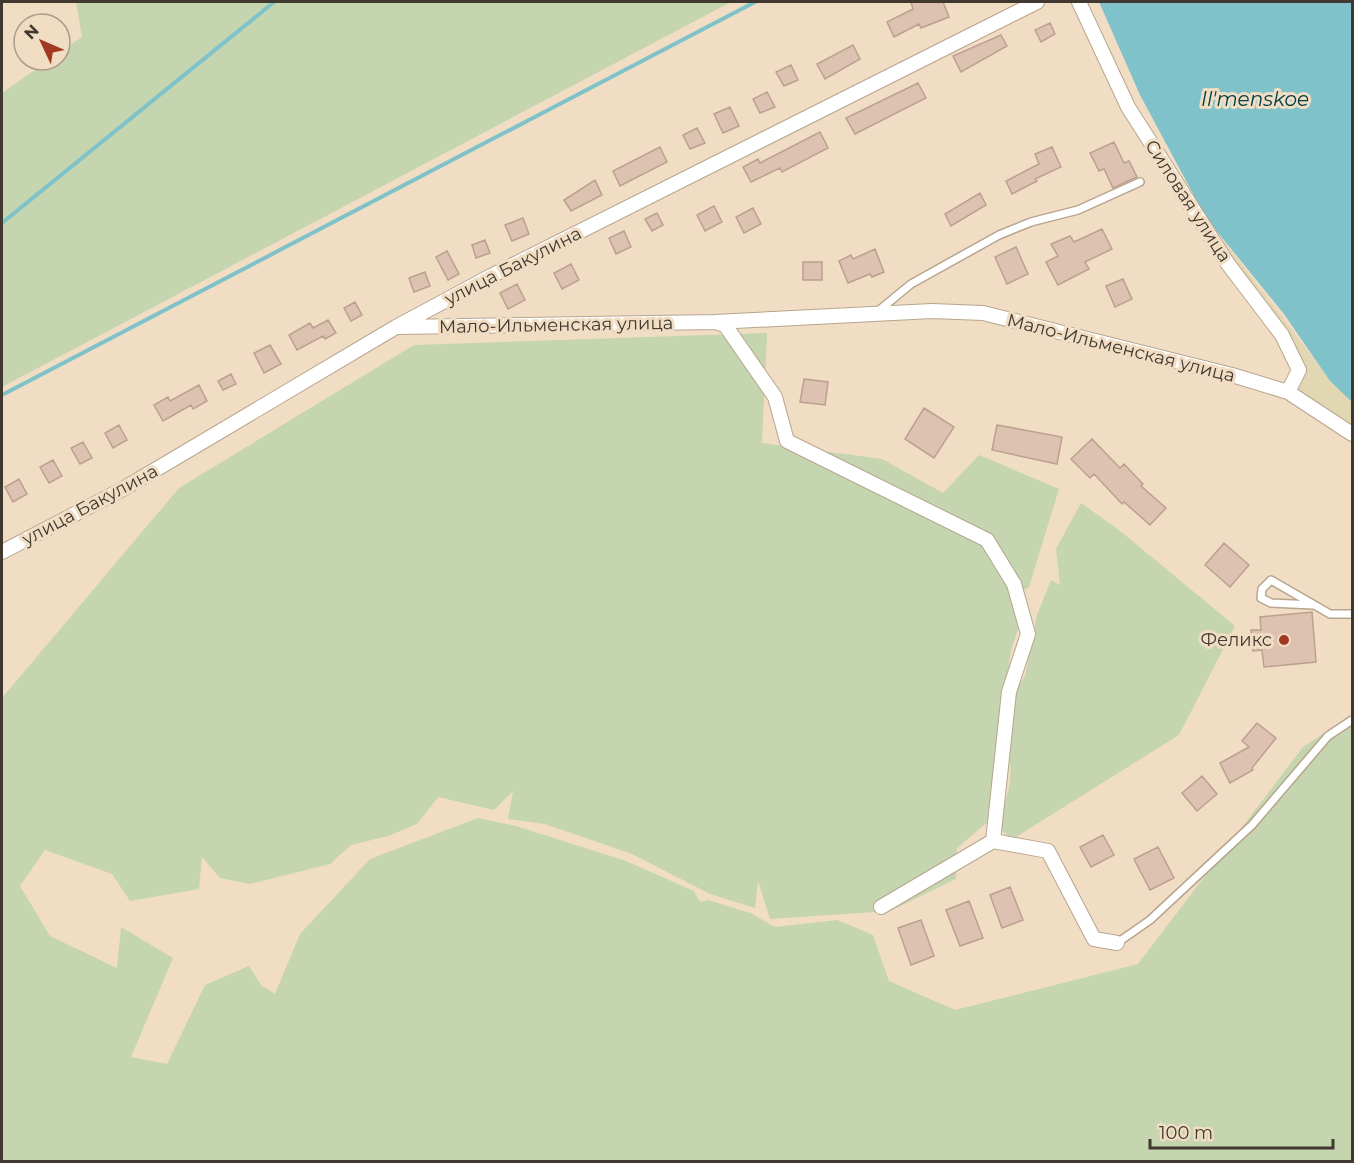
<svg xmlns="http://www.w3.org/2000/svg" width="1354" height="1163" font-family="Montserrat,sans-serif">
	<style>
		.green { fill: #c5d5af }
		.sand { fill: #e1d7b2 }
		.water { fill: #7fc2c9 }
		.lines { fill: none; stroke-linecap: round; stroke-linejoin: round }
		.stream { stroke: #7fc2c9; stroke-width: 4 }
		.building { fill: #dec2b1; stroke: #bba08f; stroke-width: 1.5 }
		.lane-casing { stroke: #b7a58d; stroke-width: 10 }
		.street-casing { stroke: #b7a58d; stroke-width: 16 }
		.lane { stroke: #fff; stroke-width: 7 }
		.street { stroke: #fff; stroke-width: 14 }
		.poi-dot { fill: #a13821; stroke: #f1ddc4; stroke-width: 2 }
		.labels { text-anchor: middle; dominant-baseline: central; stroke-width: 6; stroke-linejoin: round; paint-order: stroke }
		.street-label { font-size: 18px; fill: #41392f; stroke: #f1ddc4 }
		.poi-label { font-size: 18px; fill: #41392f; stroke: #f1ddc4; text-anchor: end }
		.water-label { font-size: 20px; font-style: italic; fill: #004146; stroke: #f1ddc4 }
	</style>
	<rect width="100%" height="100%" fill="#f1ddc4"/>
	<path class="green" d="M 76,2 L 731,2 L 2,387 L 2,93 L 49,60 L 60,60 L 60,52 L 82,37 Z
		M 767,333 L 762,443 L 882,459 L 943,493 L 979,455 L 1059,489 L 1029,587 L 1015,595 L 1024,611 L 1011,650 L 1004,705 L 1025,676 L 1037,615 L 1051,580 L 1060,585 L 1056,549 L 1081,503 L 1119,530 L 1235,626 L 1179,735 L 1011,840 L 995,823 C 1018,781 1011,765 1002,721 L 990,820 L 957,848 L 956,879 L 890,911 L 770,919 L 758,881 L 755,908 L 710,894 L 632,854 L 545,824 L 508,819 L 513,791 L 494,810 L 438,797 L 417,824 L 388,836 L 351,845 L 330,864 L 250,884 L 220,878 L 202,857 L 199,889 L 130,901 L 112,874 L 45,850 L 20,886 L 50,936 L 117,968 L 121,927 L 173,958 L 131,1057 L 167,1064 L 205,985 L 249,966 L 261,985 L 275,994 L 300,934 L 370,859 L 478,818 L 516,826 L 626,861 L 694,891 L 700,902 L 708,900 L 750,913 L 775,927 L 837,920 L 873,935 L 889,981 L 955,1010 L 1138,964 L 1303,747 L 1352,715 L 1352,1161 L 2,1162 L 2,698 L 179,488 L 414,345 Z"/>
	<path class="sand" d="M 1217,232 L 1334,385 L 1352,402 L 1352,433 L 1292,391 L 1302,366 L 1213,235 Z"/>
	<path class="water" d="M 1099,2 L 1352,2 L 1352,402 L 1330,381 L 1284,314 L 1206,218 L 1140,95 Z"/>
	<g class="lines">
		<path class="stream" d="M 2,223 L 274,2
			M 2,395 L 755,2"/>
	</g>
	<path class="building" d="M 911,2 L 943,2 L 949,17 L 921,28 L 919,24 L 894,37 L 887,22 L 913,9 Z
		M 1050,23 L 1055,34 L 1041,42 L 1035,30 Z
		M 1001,35 L 1007,46 L 961,72 L 953,56 Z
		M 853,45 L 860,59 L 825,79 L 817,64 Z
		M 791,65 L 798,80 L 784,86 L 776,72 Z
		M 918,83 L 926,98 L 855,134 L 846,118 Z
		M 767,92 L 775,107 L 760,113 L 753,99 Z
		M 730,107 L 739,126 L 723,133 L 714,114 Z
		M 697,128 L 705,143 L 690,149 L 683,135 Z
		M 820,132 L 828,148 L 782,172 L 780,168 L 751,182 L 743,167 L 758,159 L 760,163 Z
		M 1114,142 L 1124,163 L 1129,161 L 1137,177 L 1113,188 L 1104,169 L 1099,171 L 1090,153 Z
		M 660,147 L 667,162 L 620,186 L 613,171 Z
		M 1052,147 L 1061,167 L 1035,179 L 1037,181 L 1012,194 L 1006,181 L 1039,164 L 1035,154 Z
		M 595,180 L 602,195 L 571,211 L 564,200 Z
		M 980,193 L 986,205 L 951,226 L 945,214 Z
		M 714,206 L 722,222 L 705,231 L 697,215 Z
		M 753,208 L 761,224 L 744,233 L 736,217 Z
		M 657,213 L 663,225 L 652,231 L 645,219 Z
		M 523,218 L 529,234 L 512,241 L 505,225 Z
		M 1102,229 L 1112,249 L 1085,262 L 1089,269 L 1058,285 L 1046,262 L 1058,256 L 1051,244 L 1070,236 L 1074,242 Z
		M 624,231 L 631,247 L 616,254 L 609,238 Z
		M 485,240 L 490,253 L 476,258 L 472,245 Z
		M 1016,247 L 1028,274 L 1007,284 L 995,257 Z
		M 875,249 L 884,272 L 872,277 L 870,274 L 848,283 L 839,261 L 851,255 L 853,259 Z
		M 447,251 L 459,274 L 448,280 L 436,257 Z
		M 803,262 L 822,262 L 822,280 L 803,280 Z
		M 571,264 L 579,280 L 562,289 L 554,273 Z
		M 425,272 L 430,286 L 414,292 L 409,278 Z
		M 1123,279 L 1132,299 L 1115,307 L 1106,286 Z
		M 517,284 L 525,300 L 508,309 L 500,293 Z
		M 355,302 L 362,315 L 351,321 L 344,308 Z
		M 328,320 L 336,333 L 325,339 L 323,336 L 297,350 L 289,335 L 310,323 L 313,328 Z
		M 270,345 L 281,364 L 264,373 L 254,353 Z
		M 231,374 L 236,384 L 223,390 L 218,381 Z
		M 804,379 L 828,382 L 825,405 L 800,402 Z
		M 199,385 L 207,401 L 193,409 L 191,405 L 163,421 L 154,405 L 168,397 L 170,401 Z
		M 924,408 L 954,427 L 934,458 L 905,439 Z
		M 119,425 L 127,440 L 113,448 L 105,433 Z
		M 997,425 L 1062,437 L 1057,464 L 992,450 Z
		M 1092,439 L 1120,468 L 1124,464 L 1143,484 L 1141,486 L 1166,508 L 1150,525 L 1124,502 L 1122,504 L 1094,474 L 1090,478 L 1071,459 Z
		M 83,442 L 92,458 L 80,464 L 71,448 Z
		M 53,460 L 62,476 L 49,483 L 40,467 Z
		M 19,479 L 27,494 L 13,502 L 5,487 Z
		M 1224,543 L 1249,565 L 1230,587 L 1205,565 Z
		M 1312,612 L 1316,662 L 1264,667 L 1262,650 L 1253,651 L 1251,630 L 1261,630 L 1260,617 Z
		M 1257,723 L 1276,738 L 1252,768 L 1253,770 L 1230,783 L 1220,763 L 1249,747 L 1242,741 Z
		M 1202,776 L 1217,794 L 1197,811 L 1182,793 Z
		M 1103,835 L 1114,855 L 1091,867 L 1080,847 Z
		M 1158,847 L 1174,878 L 1150,890 L 1134,859 Z
		M 1010,887 L 1023,920 L 1002,928 L 990,895 Z
		M 969,901 L 983,938 L 960,946 L 946,910 Z
		M 921,920 L 934,956 L 911,965 L 898,928 Z"/>
	<g class="lines">
		<defs>
			<path id="lane" d="M 877,312 L 911,284 L 999,235 L 1031,222 L 1078,210 L 1140,182
				M 1313,605 L 1271,603 L 1261,598 L 1262,589 L 1271,580 L 1330,614 L 1352,614
				M 1117,943 L 1150,920 L 1252,825 L 1328,736 L 1352,720"/>
			<path id="street" d="M 1079,2 L 1128,107 L 1228,264 L 1282,335 L 1299,370 L 1288,392
				M 715,322 L 725,325 L 775,397 L 787,441 L 987,540 L 1014,584 L 1028,634 L 1009,692 L 993,841 L 1048,851 L 1094,939 L 1117,943
				M 398,327 L 715,322 L 932,311 L 983,313 L 1232,375 L 1288,392 L 1352,434
				M 2,552 L 123,489 L 396,327 L 491,276 L 1037,2
				M 881,907 L 993,841"/>
		</defs>
		<use href="#lane" class="lane-casing"/>
		<use href="#street" class="street-casing"/>
		<use href="#lane" class="lane"/>
		<use href="#street" class="street"/>
	</g>
	<circle class="poi-dot" cx="1284" cy="640" r="6"/>
	<g class="labels">
		<g class="street-label">
			<text transform="translate(1188 201) rotate(57)">Силовая улица</text>
			<text transform="translate(513 266) rotate(-27)">улица Бакулина</text>
			<text transform="translate(556 325) rotate(-1)">Мало-Ильменская улица</text>
			<text transform="translate(1121 348) rotate(14)">Мало-Ильменская улица</text>
			<text transform="translate(90 505) rotate(-28)">улица Бакулина</text>
		</g>
		<g class="poi-label">
			<text x="1272" y="640">Феликс</text>
		</g>
		<g class="water-label">
			<text x="1255" y="99">Il'menskoe</text>
		</g>
	</g>
	<rect width="1354" height="1163" fill="none" stroke="#41392f" stroke-width="6"/>
	<g transform="translate(42 42) rotate(314)"><circle r="28" fill="#f1ddc4" stroke="#ab9b88" stroke-width="1.5"/>
	<path d="M0-4.5L10 22L0 15L-10 22Z" fill="#a13821"/>
	<text y="-9" font-size="16" font-weight="bold" text-anchor="middle" fill="#41392f">N</text>
	</g>
	<path d="M1150 1139v9h183v-9" fill="none" stroke="#41392f" stroke-width="3"/>
	<text x="1159" y="1139" font-size="18" fill="#41392f" stroke="#f1ddc4" stroke-width="4.5" paint-order="stroke">100 m</text>
</svg>
